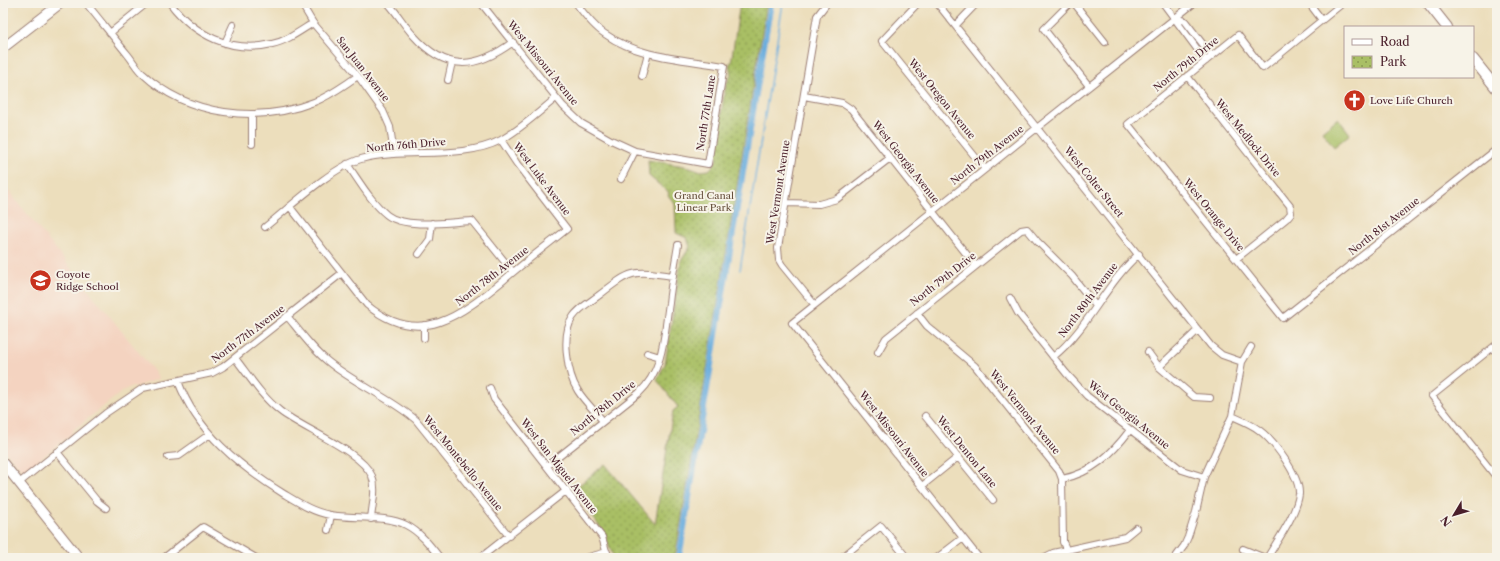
<svg xmlns="http://www.w3.org/2000/svg" width="1500" height="561" font-family="'Libre Caslon Text',serif">
	<style>
		.built { fill: #f4d3c0 }
		.park { fill: url(#park-dots); stroke: #7a6f48 }
		.garden { fill: #a9bf65; stroke: #7a6f48 }
		.lines { fill: none; stroke-linecap: round; stroke-linejoin: round }
		.stream { stroke: #67acdd; stroke-width: 1.5 }
		.canal { stroke: #67acdd; stroke-width: 6 }
		.street-casing { stroke: #9b7e74; stroke-width: 8 }
		.secondary-casing { stroke: #9b7e74; stroke-width: 11 }
		.primary-casing { stroke: #9b7e74; stroke-width: 12 }
		.street { stroke: #fff; stroke-width: 6 }
		.secondary { stroke: #fff; stroke-width: 9 }
		.primary { stroke: #fff; stroke-width: 10 }
		.labels { text-anchor: middle; dominant-baseline: central; stroke-width: 4; stroke-linejoin: round; paint-order: stroke }
		.street-label { font-size: 10px; fill: #4a1f2b; stroke: #f7f3e8 }
		.poi-label { font-size: 10px; fill: #4a1f2b; stroke: #f7f3e8; text-anchor: start }
		.park-label { font-size: 10px; fill: #664f3c; stroke: #f7f3e8 }
	</style>
	<defs>
		<pattern id="park-dots" width="8" height="8" patternUnits="userSpaceOnUse"><rect width="8" height="8" fill="#a9bf65"/><path d="M2 2h.1M6 6h.1" fill="none" stroke="#8c9b53" stroke-width="1.8" stroke-linecap="round"/></pattern>
	</defs>
	<rect width="100%" height="100%" fill="#f7f3e8"/>
	<filter id="ink" filterUnits="userSpaceOnUse"><feTurbulence type="fractalNoise" baseFrequency=".025" numOctaves="2"/><feDisplacementMap in="SourceGraphic" scale="8" xChannelSelector="R" yChannelSelector="G"/><feConvolveMatrix kernelMatrix="1 2 1 2 8 2 1 2 1" color-interpolation-filters="sRGB"/></filter>
	<filter id="wash" filterUnits="userSpaceOnUse"><feTurbulence type="fractalNoise" baseFrequency=".012" numOctaves="4" result="noise"/><feDisplacementMap in="SourceGraphic" scale="16" xChannelSelector="R" yChannelSelector="G"/><feGaussianBlur stdDeviation="0.9" result="paint"/><feColorMatrix in="noise" values="0 0 0 0 0 0 0 0 0 0 0 0 0 0 0 0 0 1.4 0 .05"/><feComposite in="paint" operator="in"/></filter>
	<g filter="url(#wash)">
		<rect width="100%" height="100%" fill="#ecdebc"/>
		<path class="built" d="M 3,184 L 157,375 L 158,379 L 135,387 L 130,387 L 123,391 L 73,430 L 71,435 L 27,469 L 22,470 L 3,449 Z"/>
		<path class="park" d="M 740,3 L 767,3 L 708,363 L 675,558 L 614,558 L 603,531 L 573,490 L 605,464 L 655,524 L 673,411 L 678,407 L 657,380 L 665,364 L 681,261 L 690,247 L 687,238 L 676,233 L 675,204 L 668,195 L 669,193 L 649,176 L 648,160 L 690,167 L 701,171 L 709,170 L 712,167 L 717,159 L 716,145 L 726,84 L 731,75 L 729,64 L 731,63 Z"/>
		<path class="garden" d="M 1338,118 L 1350,134 L 1334,147 L 1322,131 Z"/>
		<g class="lines">
			<path class="stream" d="M 740,270 L 783,3"/>
			<path class="canal" d="M 679,558 L 771,3"/>
		</g>
	</g>
	<g filter="url(#ink)">
		<g class="lines">
			<defs>
				<path id="street" d="M 86,3 C 100,20 114,38 128,55 C 133,61 137,69 143,74 C 188,116 258,124 314,102 C 330,96 344,85 358,76
					M 170,3 C 194,35 232,54 272,44 C 287,41 300,31 313,23
					M 301,3 L 313,23 L 358,76 L 383,111 L 390,127 L 394,154
					M 388,3 C 397,13 404,25 413,35 C 446,72 475,70 513,42
					M 481,3 L 563,106 L 581,123 L 611,140 L 635,151 L 708,164 L 724,66 C 685,59 639,58 605,34 C 594,27 584,14 576,3
					M 918,3 L 882,41 L 985,169
					M 937,3 L 1211,346 L 1222,355 L 1242,362
					M 1070,3 L 1044,29 L 1089,86
					M 1074,3 L 1105,42
					M 1163,3 L 1206,61
					M 1309,3 L 1322,20
					M 1343,3 L 1263,68 L 1238,35 L 1128,124 L 1283,318 L 1497,149
					M 1175,18 L 1185,21 L 1212,56
					M 956,25 L 977,3
					M 110,33 L 147,3
					M 225,43 L 233,25
					M 642,76 L 648,53
					M 1187,76 L 1290,206 L 1291,213 L 1286,219 L 1236,259
					M 448,80 L 452,62
					M 804,96 L 842,103 L 851,109 L 976,266
					M 252,115 L 252,144
					M 347,164 C 359,181 371,202 387,215 C 405,229 450,222 472,221 L 513,272
					M 621,179 L 635,151
					M 787,203 L 819,204 L 837,199 L 890,158
					M 290,207 L 367,305 C 420,349 461,315 505,279 C 525,262 546,246 567,229 L 517,164 L 501,140
					M 265,227 C 289,208 332,167 361,159 C 405,147 460,161 501,140 C 521,129 539,112 556,98
					M 419,254 L 430,239 L 432,223
					M 1010,298 L 1018,313 L 1066,373 L 1087,396 L 1182,470 L 1204,477
					M 814,304 L 782,265 L 779,260 L 778,248 L 817,16 L 827,3
					M 917,313 L 927,326 L 975,366 L 1059,471 L 1062,479 L 1063,542 L 1066,549
					M 287,316 C 301,333 314,351 331,364 C 358,385 390,398 416,420 L 509,536
					M 424,325 L 424,338
					M 1497,344 L 1432,396 L 1497,478
					M 878,352 L 886,338 L 1021,230 L 1027,229 L 1037,241 L 1072,276 L 1096,306
					M 1148,352 L 1159,367 L 1194,397 L 1210,398
					M 647,353 L 660,357
					M 1053,357 C 1088,329 1105,284 1139,254
					M 235,358 C 249,376 262,397 280,411 C 303,429 361,451 372,476 C 377,489 372,506 371,519
					M 1159,367 L 1198,330
					M 178,381 C 197,432 239,466 284,494 C 299,503 313,512 330,515 C 351,519 387,515 406,525 C 420,532 430,545 440,558
					M 490,388 L 494,399 L 602,537 L 608,558
					M 925,416 L 993,500
					M 1232,416 C 1241,420 1251,424 1259,430 C 1274,441 1300,476 1299,494 C 1297,513 1277,541 1267,558
					M 603,421 C 595,411 585,402 578,391 C 567,374 561,334 573,317 C 579,308 590,302 598,296 C 632,270 631,270 673,276
					M 57,452 L 97,501 L 106,508
					M 168,457 L 179,456 L 210,434
					M 547,466 L 639,393 C 664,370 664,335 669,303 C 671,283 675,264 678,245
					M 1062,479 C 1092,473 1112,454 1130,430
					M 19,483 L 106,413 L 143,388 L 212,373 L 223,367 L 342,273
					M 922,486 L 958,457
					M 328,530 L 331,515
					M 1243,549 L 1265,558
					M 164,558 L 203,527 L 256,558
					M 480,558 L 567,490
					M 585,558 L 607,552
					M 841,558 L 881,526 L 907,558
					M 937,558 L 963,538
					M 979,558 L 792,323 L 1194,3
					M 1043,558 L 1053,553 L 1125,537 L 1136,528
					M 1175,558 L 1184,546 L 1188,537 L 1196,512 L 1204,477 L 1232,416 L 1242,362 L 1251,347"/>
				<path id="secondary" d="M 3,48 L 61,3
					M 3,463 L 79,558"/>
				<path id="primary" d="M 1428,3 L 1447,27
					M 1473,59 L 1497,89"/>
			</defs>
			<use href="#street" class="street-casing"/>
			<use href="#secondary" class="secondary-casing"/>
			<use href="#primary" class="primary-casing"/>
			<use href="#street" class="street"/>
			<use href="#secondary" class="secondary"/>
			<use href="#primary" class="primary"/>
		</g>
	</g>
	<defs>
		<symbol id="church-disc" viewBox="-11 -11 22 22"><circle r="9.5" fill="#c8321e" stroke="#f7f3e8"/><path d="M-1.2-6h2.4v3.5h3.3v2.4h-3.3V6h-2.4V-.1h-3.3v-2.4h3.3Z" fill="#fff"/></symbol>
		<symbol id="school-disc" viewBox="-11 -11 22 22"><circle r="9.5" fill="#c8321e" stroke="#f7f3e8"/><path d="M0-5L7-2L0 1L-7-2ZM-4 1L0 2.5L4 1V4Q0 6-4 4Z" fill="#fff"/></symbol>
	</defs>
	<g fill-rule="evenodd">
		<use href="#church-disc" x="1342" y="88" width="25" height="25"/>
		<use href="#school-disc" x="28" y="268" width="25" height="25"/>
	</g>
	<g class="labels">
		<g class="street-label">
			<text transform="translate(543 63) rotate(51)">West Missouri Avenue</text>
			<text transform="translate(1186 64) rotate(-39)">North 79th Drive</text>
			<text transform="translate(363 69) rotate(52)">San Juan Avenue</text>
			<text transform="translate(942 99) rotate(51)">West Oregon Avenue</text>
			<text transform="translate(706 113) rotate(-81)">North 77th Lane</text>
			<text transform="translate(1248 138) rotate(51)">West Medlock Drive</text>
			<text transform="translate(406 145) rotate(-5)">North 76th Drive</text>
			<text transform="translate(987 155) rotate(-38)">North 79th Avenue</text>
			<text transform="translate(906 162) rotate(52)">West Georgia Avenue</text>
			<text transform="translate(542 179) rotate(53)">West Luke Avenue</text>
			<text transform="translate(1094 182) rotate(51)">West Colter Street</text>
			<text transform="translate(778 192) rotate(-81)">West Vermont Avenue</text>
			<text transform="translate(1214 215) rotate(51)">West Orange Drive</text>
			<text transform="translate(1384 226) rotate(-38)">North 81st Avenue</text>
			<text transform="translate(492 276) rotate(-38)">North 78th Avenue</text>
			<text transform="translate(943 279) rotate(-38)">North 79th Drive</text>
			<text transform="translate(1088 300) rotate(-53)">North 80th Avenue</text>
			<text transform="translate(248 334) rotate(-37)">North 77th Avenue</text>
			<text transform="translate(603 408) rotate(-39)">North 78th Drive</text>
			<text transform="translate(1025 412) rotate(51)">West Vermont Avenue</text>
			<text transform="translate(1129 415) rotate(39)">West Georgia Avenue</text>
			<text transform="translate(894 434) rotate(52)">West Missouri Avenue</text>
			<text transform="translate(967 452) rotate(51)">West Denton Lane</text>
			<text transform="translate(463 463) rotate(51)">West Montebello Avenue</text>
			<text transform="translate(559 466) rotate(52)">West San Miguel Avenue</text>
		</g>
		<g class="poi-label">
			<text x="1370" y="100">Love Life Church</text>
			<text x="56" y="274">Coyote<tspan x="56" dy="12">Ridge School</tspan></text>
		</g>
		<g class="park-label">
			<text x="704" y="195">Grand Canal<tspan x="704" dy="12">Linear Park</tspan></text>
		</g>
	</g>
	<rect width="1500" height="561" fill="none" stroke="#f7f3e8" stroke-width="16"/>
	<rect x="1344" y="26" width="130" height="52" fill="#f7f3e8" stroke="#b29e9c"/>
	<rect x="1352" y="39" width="20" height="6" fill="#ffffff" stroke="#b29e9c"/>
	<text x="1380" y="46" font-size="12" fill="#4a1f2b">Road</text>
	<rect x="1352" y="56" width="20" height="12" fill="url(#park-dots)" stroke="#b29e9c"/>
	<text x="1380" y="66" font-size="12" fill="#4a1f2b">Park</text>
	<g transform="translate(1454 515) rotate(232)" stroke="#f7f3e8" stroke-width="3" paint-order="stroke">
	<path d="M0-3L7 15L0 10L-7 15Z" fill="#4a1f2b"/>
	<text y="-6" font-size="11" font-weight="bold" text-anchor="middle" fill="#4a1f2b">N</text>
	</g>
</svg>
